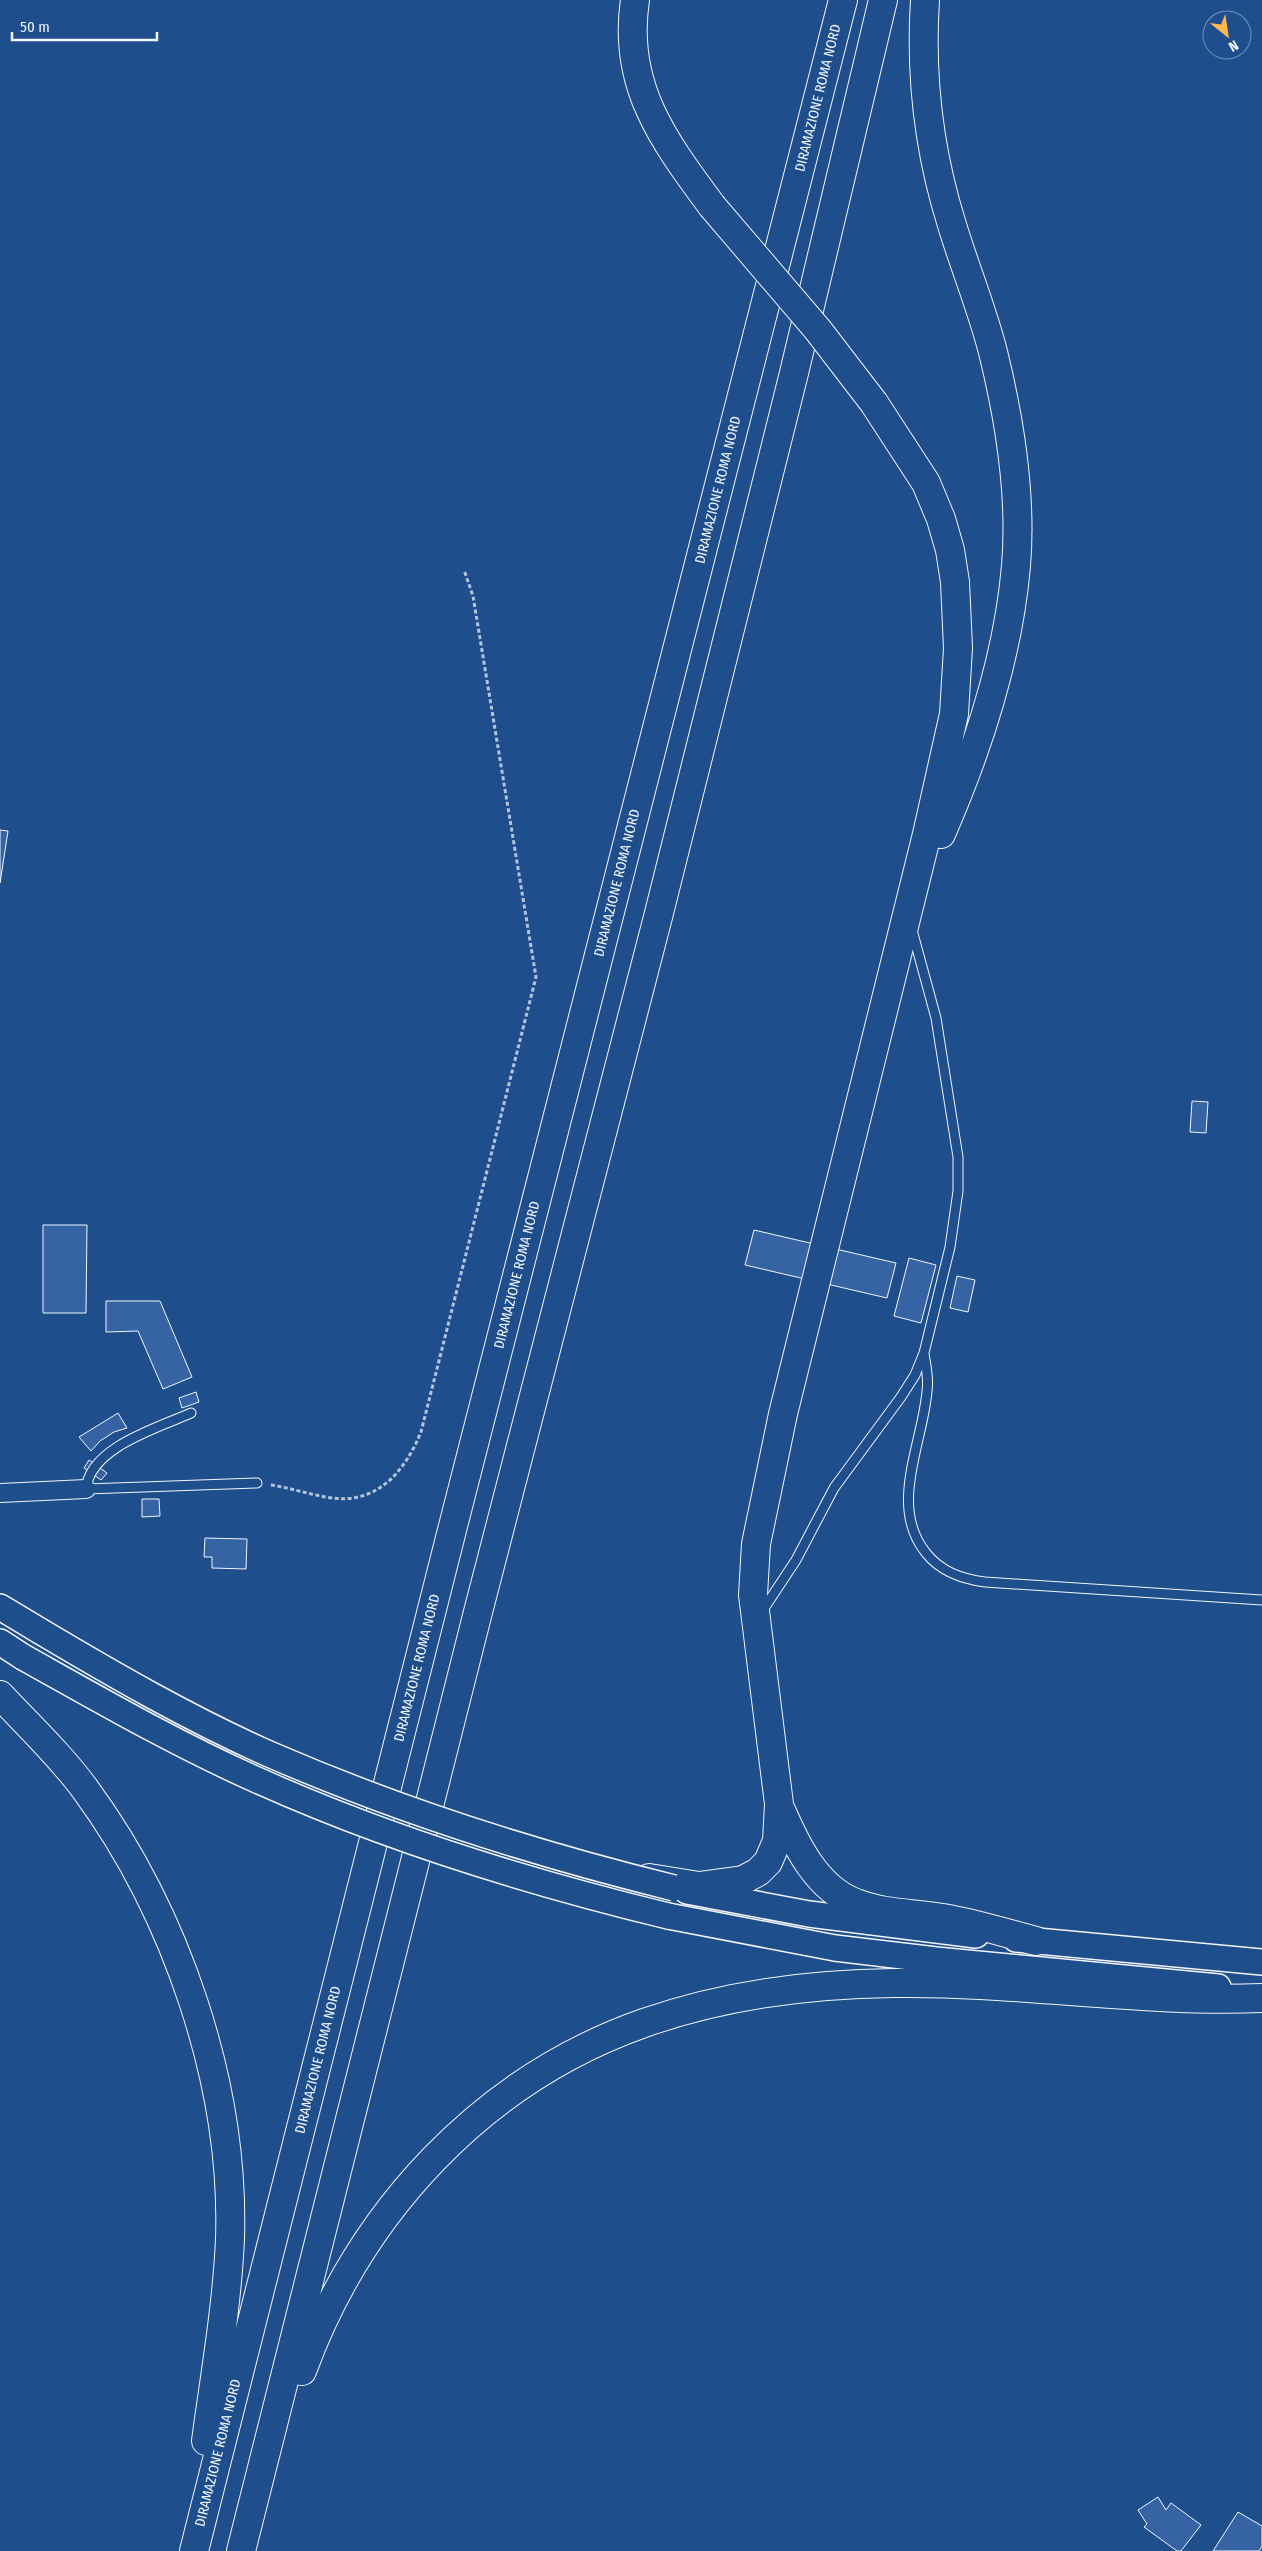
<svg xmlns="http://www.w3.org/2000/svg" width="1262" height="2551" font-family="'Fira Sans Condensed',sans-serif">
	<style>
		.building { fill: #3563a3; stroke: #f2f6ff }
		.lines { fill: none; stroke-linecap: round; stroke-linejoin: round }
		.service-casing { stroke: #f2f6ff; stroke-width: 11 }
		.minor-casing { stroke: #f2f6ff; stroke-width: 20 }
		.secondary-casing { stroke: #f2f6ff; stroke-width: 28 }
		.motorway-casing { stroke: #f2f6ff; stroke-width: 30 }
		.path { stroke: #b3c4dc; stroke-width: 3; stroke-dasharray: 4 2.5; stroke-linecap: butt }
		.service { stroke: #1f4e8c; stroke-width: 9 }
		.minor { stroke: #1f4e8c; stroke-width: 18 }
		.secondary { stroke: #1f4e8c; stroke-width: 25 }
		.motorway { stroke: #1f4e8c; stroke-width: 28 }
		.secondary-bridge-casing { stroke: #f2f6ff; stroke-width: 28; stroke-linecap: butt }
		.motorway-bridge-casing { stroke: #f2f6ff; stroke-width: 30; stroke-linecap: butt }
		.secondary-bridge { stroke: #1f4e8c; stroke-width: 25 }
		.motorway-bridge { stroke: #1f4e8c; stroke-width: 28 }
		.labels { text-anchor: middle; dominant-baseline: central; stroke-width: 4; stroke-linejoin: round; paint-order: stroke }
		.street-label { font-size: 14px; fill: #f2f6ff; stroke: #1f4e8c }
	</style>
	<rect width="100%" height="100%" fill="#1f4e8c"/>
	<path class="building" d="M 0,830 L 8,831 L 0,883 Z
		M 1192,1101 L 1208,1102 L 1206,1133 L 1190,1132 Z
		M 43,1225 L 87,1225 L 86,1313 L 43,1313 Z
		M 754,1230 L 896,1263 L 887,1298 L 745,1265 Z
		M 909,1258 L 936,1265 L 921,1323 L 894,1316 Z
		M 957,1276 L 975,1280 L 968,1312 L 950,1308 Z
		M 106,1301 L 160,1301 L 192,1377 L 163,1389 L 138,1331 L 106,1332 Z
		M 196,1392 L 199,1402 L 182,1408 L 179,1398 Z
		M 118,1413 L 127,1428 L 114,1432 L 100,1441 L 91,1451 L 79,1437 Z
		M 89,1460 L 107,1473 L 101,1480 L 84,1468 Z
		M 142,1499 L 159,1499 L 160,1516 L 142,1517 Z
		M 205,1538 L 247,1539 L 246,1569 L 212,1568 L 212,1557 L 204,1557 Z
		M 1158,2497 L 1166,2510 L 1171,2503 L 1201,2525 L 1181,2551 L 1177,2551 L 1144,2527 L 1147,2524 L 1138,2510 Z
		M 1238,2512 L 1262,2526 L 1262,2546 L 1259,2551 L 1213,2551 Z"/>
	<g class="lines">
		<defs>
			<path id="service" d="M 924,1354 C 926,1366 929,1378 927,1391 C 923,1443 888,1506 926,1553 C 941,1572 962,1579 985,1582 L 1262,1600
				M 191,1413 C 158,1428 90,1447 86,1489 L 257,1483
				M 761,1613 L 796,1560 L 834,1488 L 901,1397 L 915,1375 L 924,1353 L 950,1247 L 958,1191 L 958,1157 L 936,1018 L 912,930"/>
			<path id="minor" d="M 0,1493 L 86,1489"/>
			<path id="secondary" d="M 0,1607 L 40,1631
				M 0,1642 L 23,1657
				M 687,1891 L 809,1914 L 976,1935
				M 668,1916 L 835,1948 L 936,1960 L 1218,1987
				M 1016,1939 L 1262,1962"/>
			<path id="motorway" d="M 635,0 C 622,86 664,141 712,206
				M 925,0 C 920,77 929,152 952,225 C 965,268 982,309 993,352 C 1010,421 1022,495 1016,566 C 1008,659 978,749 941,834
				M 0,1695 C 29,1726 60,1755 85,1789 C 176,1913 235,2084 230,2239 C 227,2306 215,2374 206,2441
				M 781,1810 C 796,1845 817,1889 856,1903 C 883,1914 914,1913 943,1918 C 974,1923 1005,1933 1036,1941
				M 649,1878 L 699,1886 L 743,1880 L 758,1872 L 768,1862 L 777,1841 L 779,1804 L 753,1595 L 756,1544 L 783,1414 L 927,834 L 954,714 L 958,648 L 955,582 L 950,550 L 941,519 L 926,483 L 874,403
				M 302,2371 C 360,2212 482,2080 644,2023 C 723,1995 811,1984 894,1983 C 1017,1981 1139,2003 1262,1998
				M 194,2551 L 451,1534 L 843,0
				M 241,2551 L 478,1612 L 658,917 L 794,373 L 883,0"/>
		</defs>
		<use href="#service" class="service-casing"/>
		<use href="#minor" class="minor-casing"/>
		<use href="#secondary" class="secondary-casing"/>
		<use href="#motorway" class="motorway-casing"/>
		<path class="path" d="M 271,1485 C 291,1488 311,1495 332,1498 C 378,1504 405,1471 421,1432 L 536,977 L 473,596 L 464,570"/>
		<use href="#service" class="service"/>
		<use href="#minor" class="minor"/>
		<use href="#secondary" class="secondary"/>
		<use href="#motorway" class="motorway"/>
		<defs>
			<path id="secondary-bridge" d="M 40,1631 C 114,1675 190,1719 269,1754 C 400,1811 536,1854 674,1888
				M 23,1657 C 100,1700 176,1744 257,1780 C 388,1839 528,1882 668,1916"/>
			<path id="motorway-bridge" d="M 712,206 L 818,330 L 874,403"/>
		</defs>
		<use href="#secondary-bridge" class="secondary-bridge-casing"/>
		<use href="#motorway-bridge" class="motorway-bridge-casing"/>
		<use href="#secondary-bridge" class="secondary-bridge"/>
		<use href="#motorway-bridge" class="motorway-bridge"/>
	</g>
	<g class="labels">
		<g class="street-label">
			<text transform="translate(818 98) rotate(-76)">DIRAMAZIONE ROMA NORD</text>
			<text transform="translate(718 490) rotate(-76)">DIRAMAZIONE ROMA NORD</text>
			<text transform="translate(617 883) rotate(-76)">DIRAMAZIONE ROMA NORD</text>
			<text transform="translate(517 1275) rotate(-76)">DIRAMAZIONE ROMA NORD</text>
			<text transform="translate(417 1668) rotate(-76)">DIRAMAZIONE ROMA NORD</text>
			<text transform="translate(318 2060) rotate(-76)">DIRAMAZIONE ROMA NORD</text>
			<text transform="translate(218 2453) rotate(-76)">DIRAMAZIONE ROMA NORD</text>
		</g>
	</g>
	<g transform="translate(1227 35) rotate(150)"><circle r="24" fill="#1f4e8c" stroke="#7391ba"/>
	<path d="M0-4L9 19L0 12L-9 19Z" fill="#ffb74d"/>
	<text y="-8" font-size="14" font-weight="bold" text-anchor="middle" fill="#f2f6ff">N</text>
	</g>
	<path d="M12 32v8h145v-8" fill="none" stroke="#f2f6ff" stroke-width="2.5"/>
	<text x="20" y="32" font-size="15" fill="#f2f6ff" stroke="#1f4e8c" stroke-width="4" paint-order="stroke">50 m</text>
</svg>
